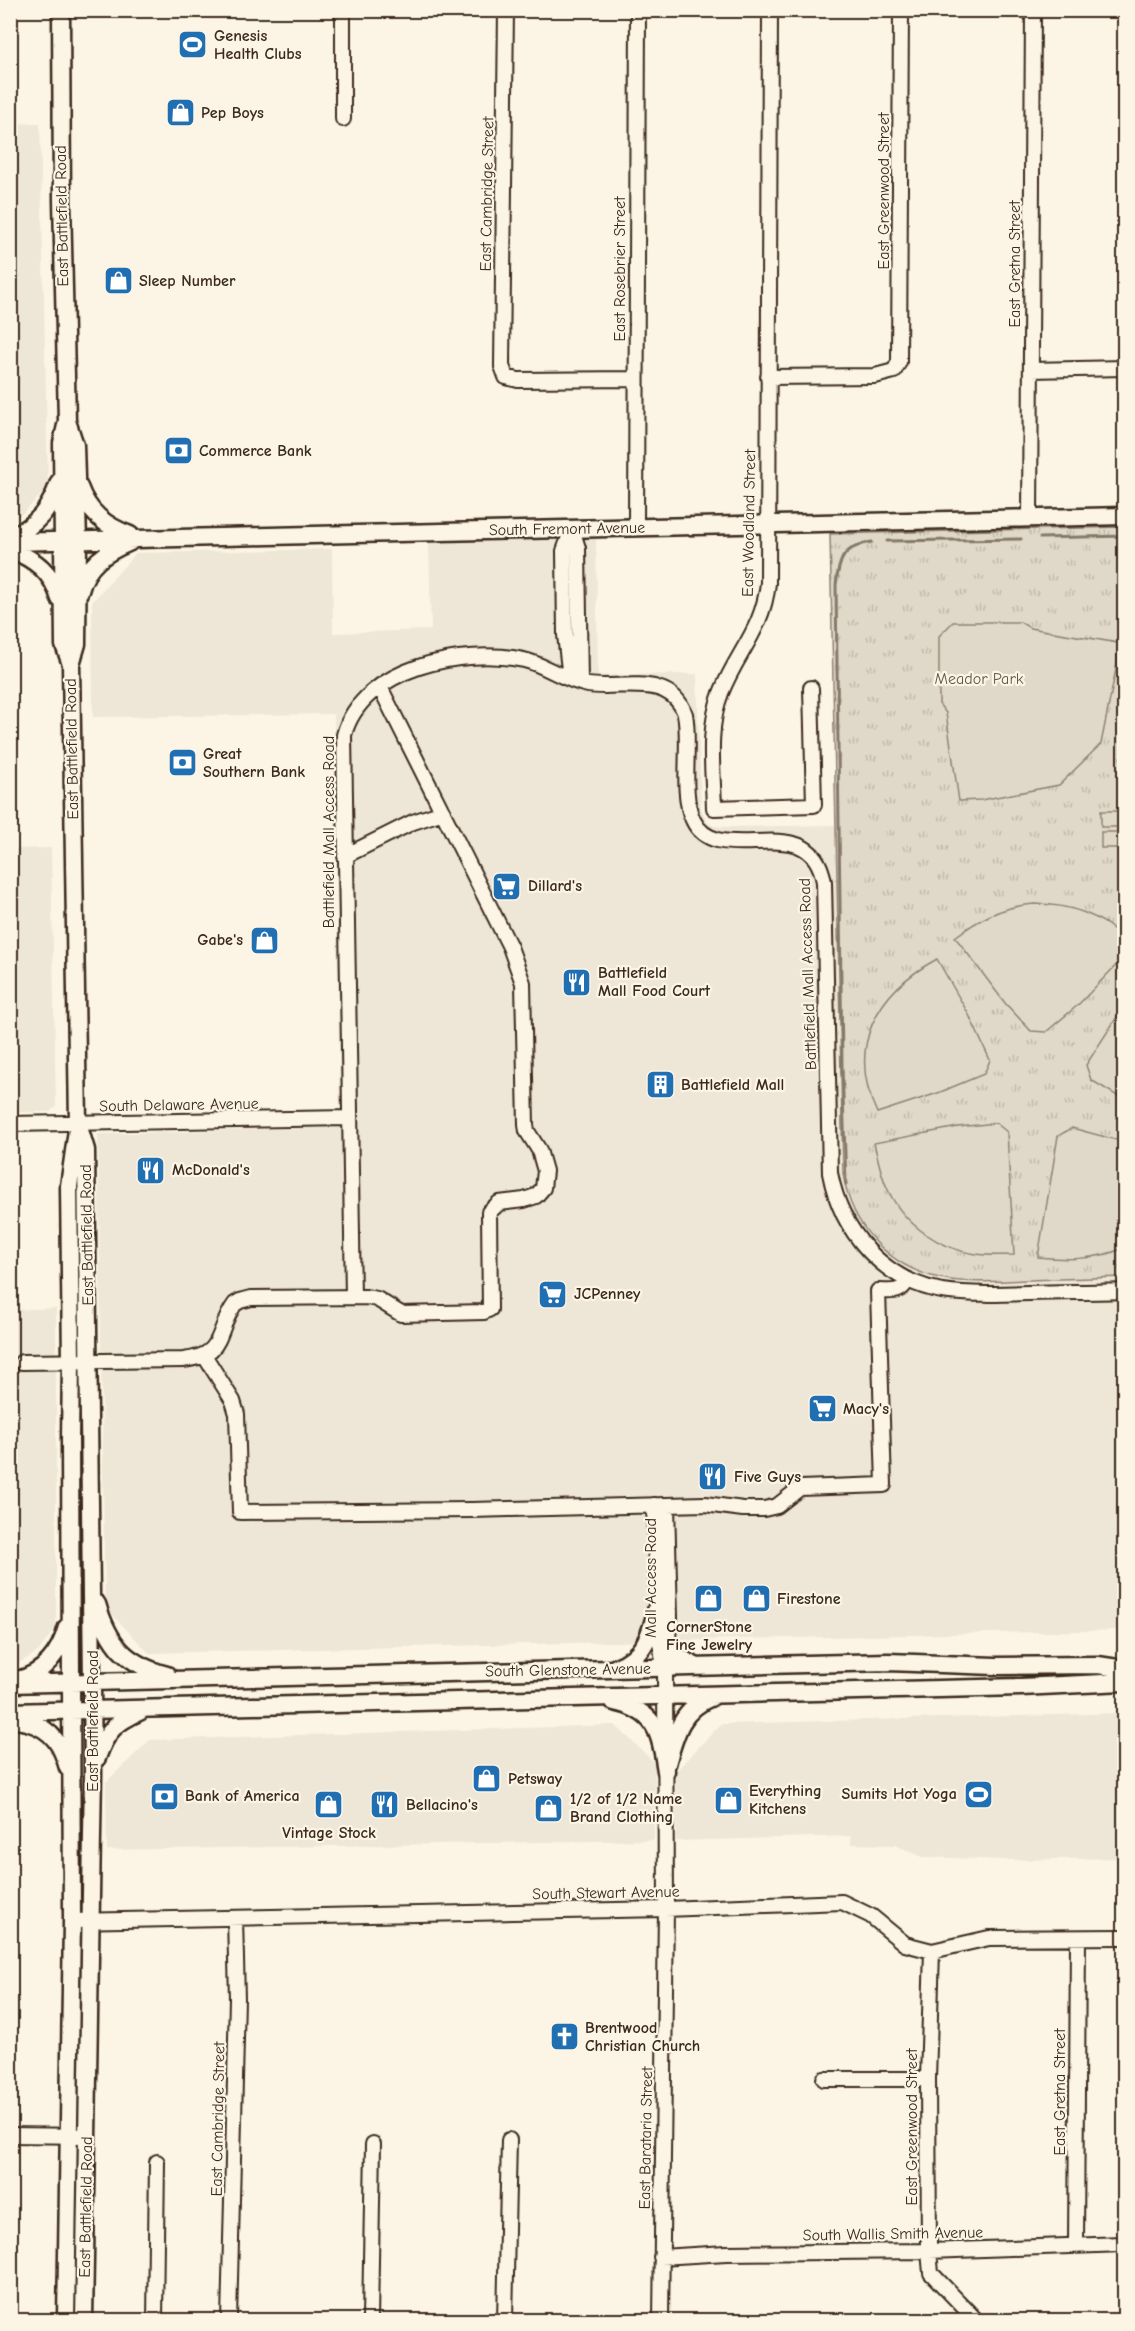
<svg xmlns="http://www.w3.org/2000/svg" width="1135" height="2331" font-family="'Comic Neue',sans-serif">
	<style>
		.built { fill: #eee6d6 }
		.park { fill: url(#park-tufts); stroke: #8e8173; stroke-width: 1.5 }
		.garden { fill: #e0d8c8; stroke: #8e8173; stroke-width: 1.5 }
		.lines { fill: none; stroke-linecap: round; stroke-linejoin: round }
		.stream { stroke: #85796b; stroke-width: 3 }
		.minor-casing { stroke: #3b2a1e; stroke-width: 18 }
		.major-casing { stroke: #3b2a1e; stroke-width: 21 }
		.minor { stroke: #fcf5e5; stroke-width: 14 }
		.major { stroke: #fcf5e5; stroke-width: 16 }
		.labels { text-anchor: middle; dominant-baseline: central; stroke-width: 4.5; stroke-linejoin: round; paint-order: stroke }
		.poi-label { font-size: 16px; font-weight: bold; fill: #3b2a1e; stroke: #fcf5e5; text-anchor: start }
		.street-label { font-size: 16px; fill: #3b2a1e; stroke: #fcf5e5 }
		.park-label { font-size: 16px; fill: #645648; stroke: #fcf5e5 }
	</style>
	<defs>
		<pattern id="park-tufts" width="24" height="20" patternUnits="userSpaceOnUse" patternTransform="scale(1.5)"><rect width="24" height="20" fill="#e0d8c8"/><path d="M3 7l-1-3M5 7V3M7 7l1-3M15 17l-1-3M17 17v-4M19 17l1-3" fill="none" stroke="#c1baab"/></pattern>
	</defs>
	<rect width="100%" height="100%" fill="#fcf5e5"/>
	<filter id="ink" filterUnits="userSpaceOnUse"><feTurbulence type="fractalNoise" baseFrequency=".0167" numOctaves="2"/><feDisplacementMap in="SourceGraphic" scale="12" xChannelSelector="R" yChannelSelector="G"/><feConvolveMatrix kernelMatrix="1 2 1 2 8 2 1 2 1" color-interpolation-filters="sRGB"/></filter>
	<g filter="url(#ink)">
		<path class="built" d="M 40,123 L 48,488 L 11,525 L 11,124 Z
			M 596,537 L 598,675 L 697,674 L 701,809 L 708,823 L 714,826 L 730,827 L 836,825 L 843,1174 L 849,1200 L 862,1225 L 872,1239 L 896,1259 L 908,1267 L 934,1277 L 981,1282 L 1124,1277 L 1124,1630 L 149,1653 L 105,1607 L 98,1134 L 340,1127 L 334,714 L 93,717 L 92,602 L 136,553 L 332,549 L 333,633 L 431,630 L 429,543 Z
			M 51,848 L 56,1107 L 49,1112 L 11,1112 L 11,849 Z
			M 56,1308 L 56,1627 L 38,1652 L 17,1664 L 11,1664 L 10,1310 Z
			M 1124,1713 L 1124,1858 L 1004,1860 L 923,1857 L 895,1845 L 851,1844 L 851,1836 L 676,1841 L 676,1771 L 721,1724 Z
			M 615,1725 L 655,1763 L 654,1840 L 107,1850 L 106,1782 L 150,1740 Z"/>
		<path class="park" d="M 1124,527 L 1124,1277 C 1092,1278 1060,1279 1028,1280 C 1000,1281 972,1284 945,1279 C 891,1270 851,1227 843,1174 L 830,534 Z"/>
		<path class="garden" d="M 953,622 L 1020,622 L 1030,628 L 1118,643 L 1117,664 L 1101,744 L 1059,785 L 981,800 L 959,801 L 946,713 L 939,704 L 939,636 Z
			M 1101,811 L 1124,811 L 1124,827 L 1101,827 Z
			M 1101,832 L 1124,832 L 1124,848 L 1101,848 Z
			M 1034,904 C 1068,904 1099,914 1124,938 L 1124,957 L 1078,1005 L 1046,1032 L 1031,1031 L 1005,1003 L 955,937 C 979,919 1003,906 1034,904 Z
			M 937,959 L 969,1015 L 990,1060 L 984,1074 L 938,1093 L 877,1113 C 846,1047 876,992 937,959 Z
			M 1124,1006 L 1124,1100 L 1091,1080 L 1086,1065 Z
			M 996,1123 L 1007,1132 L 1014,1255 C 1001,1255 989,1256 976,1254 C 940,1249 905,1225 889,1192 C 881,1177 878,1159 874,1143 L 958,1127 Z
			M 1072,1128 L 1124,1142 L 1124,1248 C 1095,1260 1069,1260 1038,1257 L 1058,1136 Z"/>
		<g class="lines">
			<path class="stream" d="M 1040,538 L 1124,536
				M 887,541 L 1021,539
				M 846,1184 L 842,1066 L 836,585 C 839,558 843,547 872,542"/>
			<defs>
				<path id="minor" d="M 343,10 L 343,119
					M 506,10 L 502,366 L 506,377 L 518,380 L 635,379
					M 770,10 L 768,583 C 763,630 737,652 721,693 C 707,729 713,770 714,808 L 814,805 L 811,688
					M 1031,370 L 1124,368
					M 768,377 L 875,376 L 894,371 L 899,362 L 901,10
					M 1030,518 L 1033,10
					M 636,527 L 638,10
					M 572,529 L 578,548 L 580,683
					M 570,678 L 565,635 L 564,551 L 572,529
					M 345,856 L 413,822 L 443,812
					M 10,1124 L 348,1118
					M 353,1297 L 344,735 C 362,667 464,647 524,660 C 546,665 565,681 588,685 C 621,690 670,672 685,714 C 691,745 680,793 693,820 C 718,873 811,804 824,882 L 830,1173 C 841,1231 882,1280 942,1291 C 971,1295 1000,1294 1029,1293 C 1061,1292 1093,1292 1124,1291
					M 204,1355 L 233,1401 L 237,1414 L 240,1512 L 472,1510 L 705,1504 L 743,1509 L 764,1509 L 777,1506 L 800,1488 L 884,1485 L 878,1291 C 893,1291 900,1294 908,1280
					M 22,1362 L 183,1360 C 226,1356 215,1331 235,1304 L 240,1301 L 251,1298 L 366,1297 L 377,1299 L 401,1314 L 484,1312 L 490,1309 L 489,1212 L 499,1203 L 524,1200 L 536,1196 L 543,1188 L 545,1171 L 539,1150 L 527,1131 L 526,1125 L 523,983 L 510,947 L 380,687
					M 654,1505 L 658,1631 L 663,1660
					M 72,1921 L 666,1909 L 842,1902 L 871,1916 L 905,1944 L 932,1951 L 989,1938 L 1124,1937
					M 932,1951 L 928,2079 L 929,2251 L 931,2273 L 976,2320
					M 824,2079 L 928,2079
					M 10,2135 L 88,2136
					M 1076,2245 L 1078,1939
					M 661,2257 L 726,2253 L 929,2251 L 1124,2244
					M 155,2320 L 157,2162
					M 229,2320 L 237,1999 L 235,1918
					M 370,2320 L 373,2144
					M 505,2320 L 509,2140
					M 661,2320 L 666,1909 L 665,1668 L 670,1617 L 667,1505"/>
				<path id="major" d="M 61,10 L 62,200 L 67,421 L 62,443 L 64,645 L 71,664
					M 79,487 C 88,512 105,526 130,535
					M 10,537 C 37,526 50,509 59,482
					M 10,542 L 1124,516
					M 10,549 C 36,560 52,572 60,599
					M 80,591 C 86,565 106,552 130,542
					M 79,1127 L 86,1150 L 93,1773 L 84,2320
					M 97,1604 C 109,1645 126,1664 167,1675
					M 668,1645 L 677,1656 L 695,1666
					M 616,1667 C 644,1657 651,1634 657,1607
					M 18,1680 C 44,1673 60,1653 67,1627
					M 10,1684 L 888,1662 L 995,1666 L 1098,1665 L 1124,1669
					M 614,1702 C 657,1711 660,1733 666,1771
					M 10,1712 L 1021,1687 L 1124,1682
					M 11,1718 C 18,1721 24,1721 30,1723 C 53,1730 62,1746 68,1768
					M 97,1758 C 107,1730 115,1723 141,1711
					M 667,1764 C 675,1735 681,1709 712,1697
					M 66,2320 L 72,1921 L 70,1440 L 71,1362 L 69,1186 L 78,1123 L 71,664 L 77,644 L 78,540 L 75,445 L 67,421"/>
			</defs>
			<use href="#minor" class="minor-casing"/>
			<use href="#major" class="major-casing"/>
			<use href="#minor" class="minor"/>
			<use href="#major" class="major"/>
		</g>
	</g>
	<defs>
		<symbol id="stadium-square" viewBox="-11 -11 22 22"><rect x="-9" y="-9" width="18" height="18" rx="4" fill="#1f6fb2" stroke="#fcf5e5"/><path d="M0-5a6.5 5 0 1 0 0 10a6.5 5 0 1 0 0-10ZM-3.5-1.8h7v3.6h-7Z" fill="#fff"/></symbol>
		<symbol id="shop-square" viewBox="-11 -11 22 22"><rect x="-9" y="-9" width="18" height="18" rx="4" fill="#1f6fb2" stroke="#fcf5e5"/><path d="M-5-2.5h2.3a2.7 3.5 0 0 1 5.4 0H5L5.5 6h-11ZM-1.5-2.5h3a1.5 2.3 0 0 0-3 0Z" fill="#fff"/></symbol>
		<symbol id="bank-square" viewBox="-11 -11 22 22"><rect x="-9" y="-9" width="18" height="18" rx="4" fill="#1f6fb2" stroke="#fcf5e5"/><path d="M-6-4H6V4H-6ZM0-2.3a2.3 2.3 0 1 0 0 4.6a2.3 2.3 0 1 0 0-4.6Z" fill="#fff"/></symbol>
		<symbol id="supermarket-square" viewBox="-11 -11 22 22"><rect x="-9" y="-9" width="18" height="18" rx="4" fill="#1f6fb2" stroke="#fcf5e5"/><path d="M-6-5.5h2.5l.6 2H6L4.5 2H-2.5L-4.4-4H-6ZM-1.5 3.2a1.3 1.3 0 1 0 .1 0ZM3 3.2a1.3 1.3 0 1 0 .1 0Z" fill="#fff"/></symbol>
		<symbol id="restaurant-square" viewBox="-11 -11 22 22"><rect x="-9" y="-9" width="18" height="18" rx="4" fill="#1f6fb2" stroke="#fcf5e5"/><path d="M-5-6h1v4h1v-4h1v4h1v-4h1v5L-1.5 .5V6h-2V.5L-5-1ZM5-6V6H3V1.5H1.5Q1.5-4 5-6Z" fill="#fff"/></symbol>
		<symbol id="building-square" viewBox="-11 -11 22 22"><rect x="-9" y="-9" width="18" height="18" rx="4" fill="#1f6fb2" stroke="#fcf5e5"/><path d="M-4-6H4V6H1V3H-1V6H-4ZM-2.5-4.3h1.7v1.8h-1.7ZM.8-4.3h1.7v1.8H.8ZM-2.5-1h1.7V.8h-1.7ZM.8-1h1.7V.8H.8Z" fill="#fff"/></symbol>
		<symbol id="church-square" viewBox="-11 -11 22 22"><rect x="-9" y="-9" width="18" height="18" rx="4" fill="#1f6fb2" stroke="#fcf5e5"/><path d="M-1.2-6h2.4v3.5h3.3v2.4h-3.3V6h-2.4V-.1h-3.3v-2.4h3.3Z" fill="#fff"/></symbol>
	</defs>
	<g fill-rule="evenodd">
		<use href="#stadium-square" x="176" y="28" width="33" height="33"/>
		<use href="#shop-square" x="164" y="96" width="33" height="33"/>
		<use href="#shop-square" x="102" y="264" width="33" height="33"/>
		<use href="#bank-square" x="162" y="434" width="33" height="33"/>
		<use href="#bank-square" x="166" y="746" width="33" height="33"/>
		<use href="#supermarket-square" x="490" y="870" width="33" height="33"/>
		<use href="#shop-square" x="248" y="924" width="33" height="33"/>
		<use href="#restaurant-square" x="560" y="966" width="33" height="33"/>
		<use href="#building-square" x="644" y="1068" width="33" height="33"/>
		<use href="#restaurant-square" x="134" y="1154" width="33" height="33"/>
		<use href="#supermarket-square" x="536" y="1278" width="33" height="33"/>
		<use href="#supermarket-square" x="806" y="1392" width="33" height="33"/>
		<use href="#restaurant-square" x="696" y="1460" width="33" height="33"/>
		<use href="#shop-square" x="692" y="1582" width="33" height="33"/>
		<use href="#shop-square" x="740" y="1582" width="33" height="33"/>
		<use href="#shop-square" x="470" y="1762" width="33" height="33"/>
		<use href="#stadium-square" x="962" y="1778" width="33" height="33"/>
		<use href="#bank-square" x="148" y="1780" width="33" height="33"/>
		<use href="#shop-square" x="712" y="1784" width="33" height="33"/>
		<use href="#shop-square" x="312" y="1788" width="33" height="33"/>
		<use href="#restaurant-square" x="368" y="1788" width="33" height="33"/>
		<use href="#shop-square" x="532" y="1792" width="33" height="33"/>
		<use href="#church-square" x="548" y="2020" width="33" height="33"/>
	</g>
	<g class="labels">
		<g class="poi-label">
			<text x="214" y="36">Genesis<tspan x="214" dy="18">Health Clubs</tspan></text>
			<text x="201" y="113">Pep Boys</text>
			<text x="139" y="281">Sleep Number</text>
			<text x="199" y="451">Commerce Bank</text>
			<text x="203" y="754">Great<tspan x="203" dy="18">Southern Bank</tspan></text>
			<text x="528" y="886">Dillard's</text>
			<text x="243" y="940" text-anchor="end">Gabe's</text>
			<text x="598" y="973">Battlefield<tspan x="598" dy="18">Mall Food Court</tspan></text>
			<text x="681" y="1085">Battlefield Mall</text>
			<text x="172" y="1170">McDonald's</text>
			<text x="574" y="1294">JCPenney</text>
			<text x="843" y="1409">Macy's</text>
			<text x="734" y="1477">Five Guys</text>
			<text x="777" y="1599">Firestone</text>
			<text x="709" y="1627" text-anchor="middle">CornerStone<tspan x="709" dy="18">Fine Jewelry</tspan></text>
			<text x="508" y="1779">Petsway</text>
			<text x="749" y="1791">Everything<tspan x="749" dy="18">Kitchens</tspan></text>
			<text x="957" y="1794" text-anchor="end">Sumits Hot Yoga</text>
			<text x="185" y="1796">Bank of America</text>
			<text x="570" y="1799">1/2 of 1/2 Name<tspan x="570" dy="18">Brand Clothing</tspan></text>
			<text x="406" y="1805">Bellacino's</text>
			<text x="329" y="1833" text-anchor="middle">Vintage Stock</text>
			<text x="585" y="2028">Brentwood<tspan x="585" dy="18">Christian Church</tspan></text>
		</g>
		<g class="street-label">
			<text transform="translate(884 191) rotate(-90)">East Greenwood Street</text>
			<text transform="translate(487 194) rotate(-89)">East Cambridge Street</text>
			<text transform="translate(62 216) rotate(-91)">East Battlefield Road</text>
			<text transform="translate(1015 264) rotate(-90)">East Gretna Street</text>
			<text transform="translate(620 269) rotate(-90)">East Rosebrier Street</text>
			<text transform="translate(749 523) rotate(-89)">East Woodland Street</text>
			<text transform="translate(567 529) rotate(-1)">South Fremont Avenue</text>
			<text transform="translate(72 749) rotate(-91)">East Battlefield Road</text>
			<text transform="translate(329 832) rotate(-90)">Battlefield Mall Access Road</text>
			<text transform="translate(808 974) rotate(-92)">Battlefield Mall Access Road</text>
			<text transform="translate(179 1105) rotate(-1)">South Delaware Avenue</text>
			<text transform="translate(87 1235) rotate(-91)">East Battlefield Road</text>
			<text transform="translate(651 1578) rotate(-90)">Mall Access Road</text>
			<text transform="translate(568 1670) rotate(-1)">South Glenstone Avenue</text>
			<text transform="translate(93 1721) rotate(-90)">East Battlefield Road</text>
			<text transform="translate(606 1893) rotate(-1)">South Stewart Avenue</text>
			<text transform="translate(1060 2092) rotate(-90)">East Gretna Street</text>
			<text transform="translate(218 2119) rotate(-89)">East Cambridge Street</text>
			<text transform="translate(912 2127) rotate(-90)">East Greenwood Street</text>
			<text transform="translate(646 2138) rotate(-89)">East Barataria Street</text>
			<text transform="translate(86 2207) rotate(-89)">East Battlefield Road</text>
			<text transform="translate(893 2234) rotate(-1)">South Wallis Smith Avenue</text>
		</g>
		<g class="park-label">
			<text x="979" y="679">Meador Park</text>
		</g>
	</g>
	<rect width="1135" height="2331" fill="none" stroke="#fcf5e5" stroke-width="36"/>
	<rect x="18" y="18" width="1099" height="2295" fill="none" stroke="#3b2a1e" stroke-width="2" filter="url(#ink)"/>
</svg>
